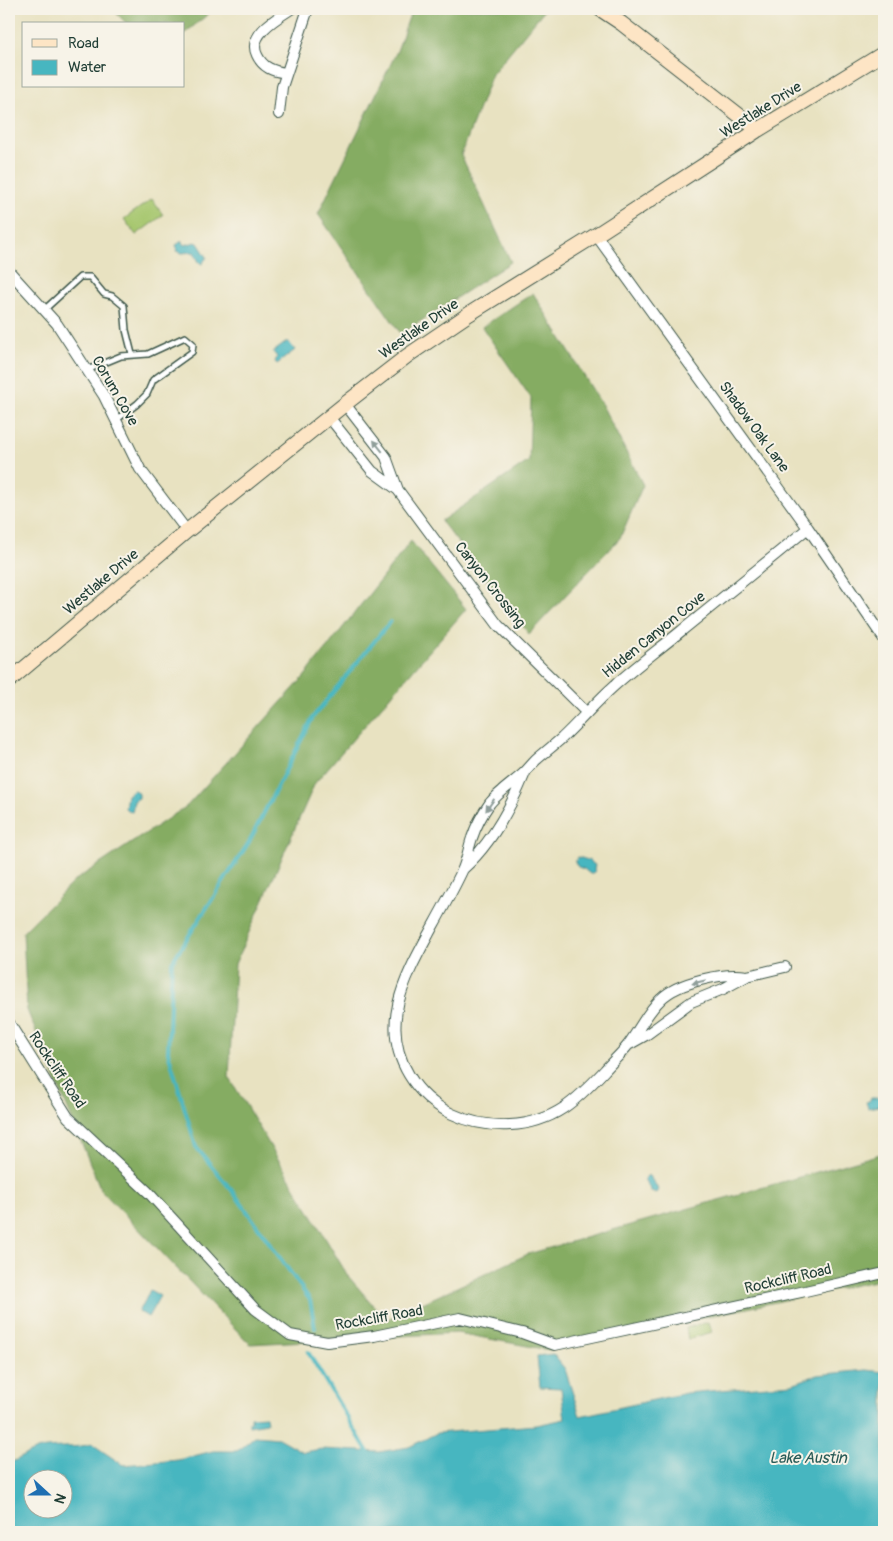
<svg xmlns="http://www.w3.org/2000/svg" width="893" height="1541" font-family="Pangolin,sans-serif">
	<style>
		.green { fill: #a7c76f; stroke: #638252 }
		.forest { fill: #85ac62; stroke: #52744b }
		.water { fill: #47b6c0; stroke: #337a7a; fill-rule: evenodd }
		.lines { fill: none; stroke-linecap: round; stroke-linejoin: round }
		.stream { stroke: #47b6c0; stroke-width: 4 }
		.lane-casing { stroke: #3d5649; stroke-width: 8 }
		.street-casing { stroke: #3d5649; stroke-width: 12 }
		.secondary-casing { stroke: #3d5649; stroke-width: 16 }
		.lane { stroke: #fff; stroke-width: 5 }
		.street { stroke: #fff; stroke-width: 10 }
		.secondary { stroke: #fde5c5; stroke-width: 14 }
		.oneway { fill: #8f9e9a }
		.labels { text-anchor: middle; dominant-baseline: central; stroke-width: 4; stroke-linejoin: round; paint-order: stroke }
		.street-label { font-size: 15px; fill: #1f3d34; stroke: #f7f3e8 }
		.water-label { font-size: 16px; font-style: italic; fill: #295b57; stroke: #f7f3e8 }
	</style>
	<rect width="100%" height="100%" fill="#f7f3e8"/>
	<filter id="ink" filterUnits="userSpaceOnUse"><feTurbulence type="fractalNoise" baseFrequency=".02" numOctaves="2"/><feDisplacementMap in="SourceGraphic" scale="10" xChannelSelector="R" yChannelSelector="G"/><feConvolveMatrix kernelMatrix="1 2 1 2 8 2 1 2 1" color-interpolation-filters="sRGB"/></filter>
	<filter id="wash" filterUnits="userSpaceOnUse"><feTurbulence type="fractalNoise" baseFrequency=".0096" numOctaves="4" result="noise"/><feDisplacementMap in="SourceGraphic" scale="20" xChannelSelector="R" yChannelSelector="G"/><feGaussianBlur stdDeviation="1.12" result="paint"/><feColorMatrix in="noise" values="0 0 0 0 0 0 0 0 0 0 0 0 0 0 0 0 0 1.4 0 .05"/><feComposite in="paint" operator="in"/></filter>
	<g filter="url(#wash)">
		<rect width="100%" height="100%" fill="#e8e2c1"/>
		<path class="green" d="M 152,199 L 163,215 L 136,235 L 124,219 Z
			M 709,1322 L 712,1332 L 688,1339 L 686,1328 Z"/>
		<path class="forest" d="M 112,9 L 210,9 L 212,11 L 184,34 L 184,24 L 127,24 Z
			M 412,9 L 545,9 L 492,74 L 461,155 L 511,262 L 401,334 L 318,214 L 397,51 Z
			M 533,293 L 602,405 L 643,485 L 620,538 L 529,634 L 441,521 L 529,461 L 531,398 L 482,327 Z
			M 411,541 L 466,609 L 315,783 L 235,964 L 229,1077 L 348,1276 L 386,1320 L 528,1254 L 884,1153 L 884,1279 L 549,1350 L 457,1333 L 250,1344 L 101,1190 L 27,1010 L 23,932 L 74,881 L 187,806 L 304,677 Z"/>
		<path class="water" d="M 182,241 L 185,245 L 195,242 L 198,243 L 207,257 L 202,264 L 199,262 L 194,252 L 182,253 L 176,251 L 177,248 L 176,245 Z
			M 288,341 L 295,350 L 277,364 L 275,362 L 277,357 L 273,352 Z
			M 133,790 L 137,791 L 139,794 L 139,798 L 134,801 L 132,812 L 128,811 L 125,808 L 127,795 Z
			M 578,857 L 588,860 L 595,865 L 594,869 L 595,872 L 590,874 L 584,869 L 578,867 L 575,862 Z
			M 871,1098 L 884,1098 L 884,1105 L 868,1108 L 866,1102 L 869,1101 Z
			M 648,1175 L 656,1185 L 658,1190 L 656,1193 L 651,1191 L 644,1179 Z
			M 150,1290 L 160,1296 L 148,1317 L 138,1311 L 142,1305 L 143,1305 Z
			M 553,1354 L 565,1369 L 580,1416 L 686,1393 L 792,1384 L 817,1375 L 866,1370 L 884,1372 L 884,1532 L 9,1532 L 9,1463 C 19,1460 27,1453 37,1450 C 55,1445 74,1449 92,1444 L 123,1465 L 178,1460 L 213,1451 L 237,1451 L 255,1436 L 278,1438 L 303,1452 L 322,1449 L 379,1452 L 409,1447 L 437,1433 L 537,1425 L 565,1419 L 561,1388 L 540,1387 L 537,1356 ZM 32,1478 L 62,1478 L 62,1508 L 32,1508 Z
			M 266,1416 L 267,1423 L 249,1426 L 249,1422 L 251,1421 L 251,1417 Z"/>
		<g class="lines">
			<path class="stream" d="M 315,1328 L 310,1300 L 234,1193 L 196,1147 L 168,1052 L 172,962 L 249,842 L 313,717 L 390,622
				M 308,1352 L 368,1452 L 368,1456"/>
		</g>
	</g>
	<g filter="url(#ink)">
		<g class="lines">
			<defs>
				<path id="lane" d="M 44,310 L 80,277 L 90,277 L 104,294 L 112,296 L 124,306 L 126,330 L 132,354
					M 87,370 L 121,356 L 148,354 L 185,337 L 193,344 L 192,352 L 153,380 L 147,394 L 137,404 L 116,420"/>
				<path id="street" d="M 286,73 C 273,71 263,68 257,55 C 247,35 277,18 291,9
					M 279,114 L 282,87 L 308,9
					M 596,235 L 808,528 L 884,639
					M 9,271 L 57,324 L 104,396 L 140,469 L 187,531
					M 345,404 L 386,457 L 398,490
					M 329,417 L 372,471 L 398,490 L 498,625 L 587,713
					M 463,869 C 491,844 511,807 525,773
					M 747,976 C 724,972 678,982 661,999 C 647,1012 639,1030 628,1045 C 621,1054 612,1062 605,1070 C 577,1100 554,1123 510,1125 C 469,1127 430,1110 409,1075 C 377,1022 408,973 433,926 C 443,908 453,890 462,871 C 467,861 468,849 472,838 C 476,826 483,813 490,803 C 500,791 513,783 524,773 C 528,769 532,764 536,760 C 544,753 553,746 562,738 C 580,721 596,702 614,686 C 635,667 658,650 680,632 C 723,597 766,563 808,528
					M 9,1023 L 68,1117 L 148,1192 L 255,1309 L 290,1335 L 327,1342 L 374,1336 L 460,1318 L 522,1333 L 555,1345 L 801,1292 L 884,1273
					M 630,1044 L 646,1035 L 691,1002 L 723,989 L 747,976 L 785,967"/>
				<path id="secondary" d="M 600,9 L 621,23 L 758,130
					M 9,681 L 187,531 L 345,404 L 407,356 L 469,314 L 596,235 L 758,130 L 884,53"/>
			</defs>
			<use href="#lane" class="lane-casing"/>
			<use href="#street" class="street-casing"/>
			<use href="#secondary" class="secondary-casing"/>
			<use href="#lane" class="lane"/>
			<use href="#street" class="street"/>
			<use href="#secondary" class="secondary"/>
		</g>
		<defs><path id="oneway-solid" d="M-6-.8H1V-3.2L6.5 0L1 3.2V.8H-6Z" transform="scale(1.25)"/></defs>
		<g class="oneway">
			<use href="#oneway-solid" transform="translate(378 446) rotate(-128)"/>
			<use href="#oneway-solid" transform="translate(490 805) rotate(125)"/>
			<use href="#oneway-solid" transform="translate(699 982) rotate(166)"/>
		</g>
	</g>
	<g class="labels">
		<g class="street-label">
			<text transform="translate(761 110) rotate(-32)">Westlake Drive</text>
			<text transform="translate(419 329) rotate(-35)">Westlake Drive</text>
			<text transform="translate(115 391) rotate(60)">Corum Cove</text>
			<text transform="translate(754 427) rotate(54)">Shadow Oak Lane</text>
			<text transform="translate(101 582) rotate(-40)">Westlake Drive</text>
			<text transform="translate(490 585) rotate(52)">Canyon Crossing</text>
			<text transform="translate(654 635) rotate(-39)">Hidden Canyon Cove</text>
			<text transform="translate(57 1070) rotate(56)">Rockcliff Road</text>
			<text transform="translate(788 1279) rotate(-13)">Rockcliff Road</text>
			<text transform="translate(379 1318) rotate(-10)">Rockcliff Road</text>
		</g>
		<g class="water-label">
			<text x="808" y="1458">Lake Austin</text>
		</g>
	</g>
	<rect width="893" height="1541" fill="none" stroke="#f7f3e8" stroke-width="30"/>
	<rect x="22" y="22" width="162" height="65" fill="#f7f3e8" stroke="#a1aaa0"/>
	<rect x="32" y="39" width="25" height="8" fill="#fde5c5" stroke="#a1aaa0"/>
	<text x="68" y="48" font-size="15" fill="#1f3d34">Road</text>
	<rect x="32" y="60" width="25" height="15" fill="#47b6c0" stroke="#a1aaa0"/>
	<text x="68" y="72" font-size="15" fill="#1f3d34">Water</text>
	<g transform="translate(48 1494) rotate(111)"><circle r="24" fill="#f7f3e8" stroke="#a1aaa0"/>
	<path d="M0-4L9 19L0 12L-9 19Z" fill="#1f6fb2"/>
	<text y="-8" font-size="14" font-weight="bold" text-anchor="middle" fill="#1f3d34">N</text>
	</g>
</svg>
